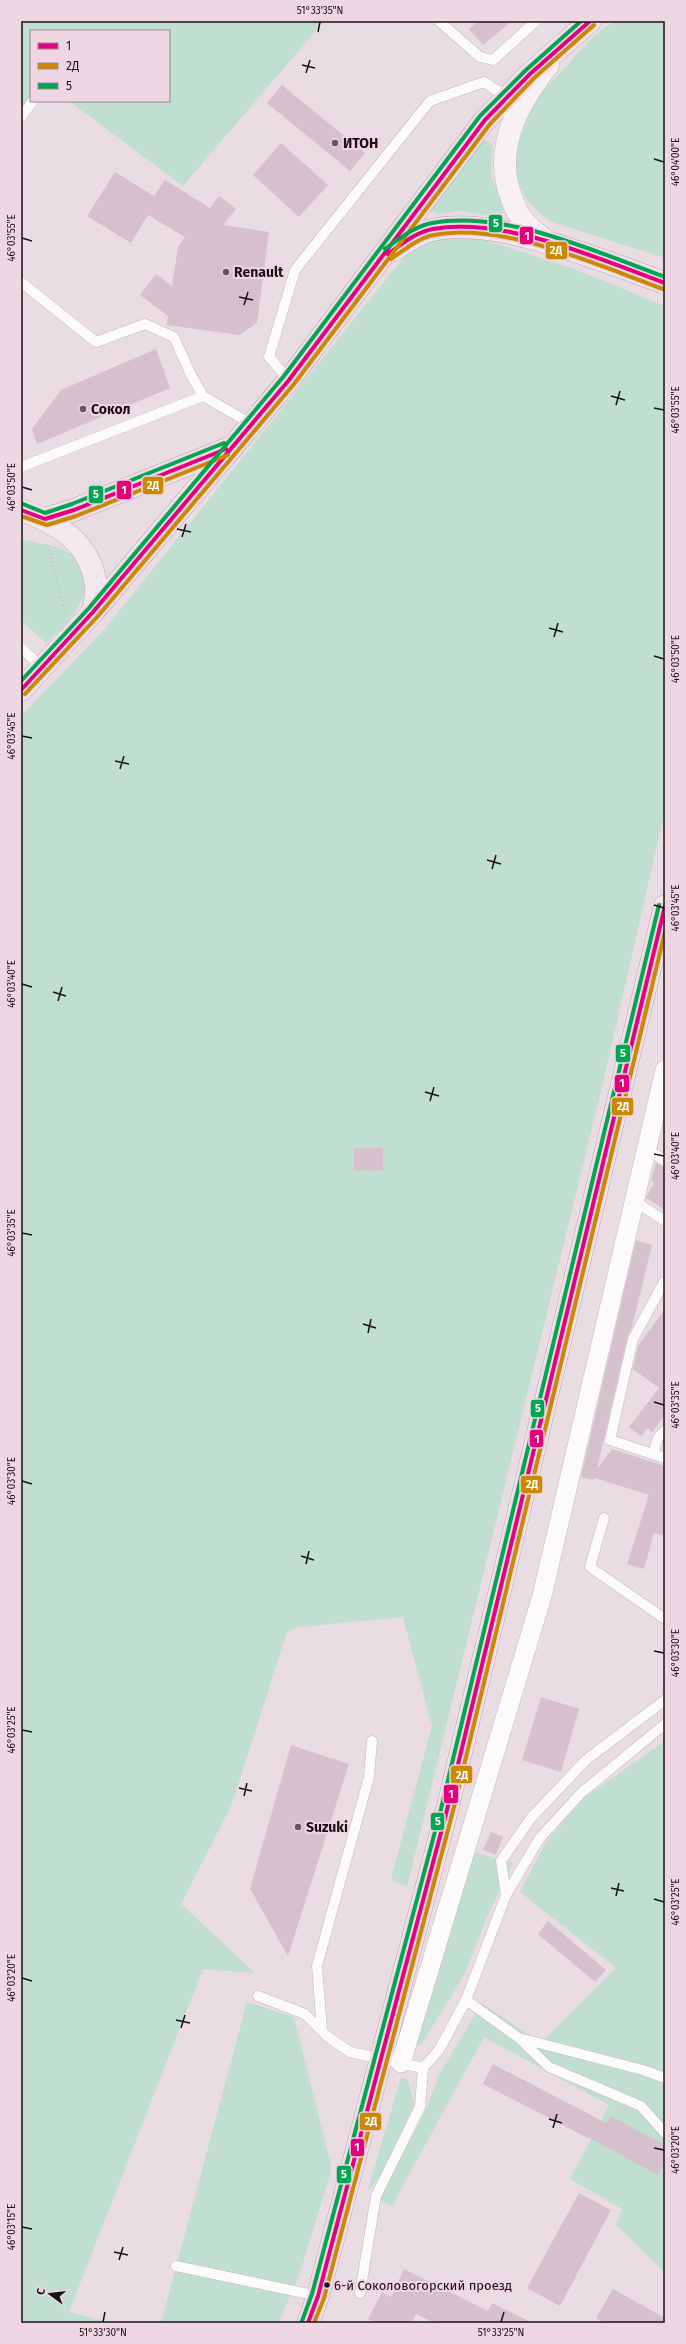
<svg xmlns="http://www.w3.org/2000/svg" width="686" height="2344" font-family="'Fira Sans',sans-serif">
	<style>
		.green { fill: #c0dfd0 }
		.building { fill: #d5c0cc }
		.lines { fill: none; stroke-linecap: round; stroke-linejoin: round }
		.lane-casing { stroke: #c2b8be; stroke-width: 11 }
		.street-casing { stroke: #c2b8be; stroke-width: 20 }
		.secondary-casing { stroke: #c2b8be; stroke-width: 23 }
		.primary-casing { stroke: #b6a2ae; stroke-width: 23 }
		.path { stroke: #c4c0c2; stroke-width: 2.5; stroke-dasharray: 1 3; stroke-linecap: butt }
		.lane { stroke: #fcfafb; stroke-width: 10 }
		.street { stroke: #fcfafb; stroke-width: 19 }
		.secondary { stroke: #f7f0f4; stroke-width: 22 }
		.primary { stroke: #f2e8ed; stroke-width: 22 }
		.bus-1-casing { stroke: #efd6e3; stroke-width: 7 }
		.bus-2-casing { stroke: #efd6e3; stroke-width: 7 }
		.bus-3-casing { stroke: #efd6e3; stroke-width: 7 }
		.bus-1 { stroke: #e5007d; stroke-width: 4 }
		.bus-2 { stroke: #cb8804; stroke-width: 4 }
		.bus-3 { stroke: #00a651; stroke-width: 4 }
		.ticks { fill: none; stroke: #191115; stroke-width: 1.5 }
		.poi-dot { fill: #62585d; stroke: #efd6e3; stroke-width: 1.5 }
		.bus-dot { fill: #191115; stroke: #efd6e3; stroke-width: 1.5 }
		.labels { text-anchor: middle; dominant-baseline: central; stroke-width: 4; stroke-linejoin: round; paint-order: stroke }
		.bus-label { font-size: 13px; fill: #191115; stroke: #efd6e3; text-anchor: start }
		.poi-label { font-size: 14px; font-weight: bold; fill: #191115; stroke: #efd6e3; text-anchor: start }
		.line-badge { stroke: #efd6e3; stroke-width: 1.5 }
		.badge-label { font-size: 11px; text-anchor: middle; font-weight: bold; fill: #fff }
		.neatline { fill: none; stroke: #191115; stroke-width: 1.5 }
		.ticks-label { font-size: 10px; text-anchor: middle; fill: #191115 }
	</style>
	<rect width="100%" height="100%" fill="#e9dce3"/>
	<path class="green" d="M 21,21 L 324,21 L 183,186 L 69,101 L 169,101 L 169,31 L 31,31 L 31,97 L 21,110 Z
		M 615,21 L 665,21 L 665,258 L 552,222 C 512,197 505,156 527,114 C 536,97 552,81 566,67 C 580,50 595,33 615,21 Z
		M 488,141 L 493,146 C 492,157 490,168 492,178 C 495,190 506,203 502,215 L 497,217 L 461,211 L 439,214 L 432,211 L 429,207 L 481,142 Z
		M 439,238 L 482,239 L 572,268 L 665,306 L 665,810 L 603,1083 L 407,1887 L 391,1879 L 432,1726 L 403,1617 L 299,1627 L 287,1632 L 232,1804 L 181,1904 L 255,1973 L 203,1969 L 69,2312 L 111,2323 L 21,2323 L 21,716 L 103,631 L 404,257 Z
		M 21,539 C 37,543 58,545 71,554 C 78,558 81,564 83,571 C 92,602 66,624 46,643 L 21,620 Z
		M 665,1741 L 665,2272 L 616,2225 L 622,2209 L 570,2179 L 609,2105 L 484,2037 L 392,2206 L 380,2200 L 427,2107 L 440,2073 L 482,2003 L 530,2036 L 543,2041 L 616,1968 L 520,1892 L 546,1842 L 585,1797 Z
		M 471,1851 L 513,1863 L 486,1919 L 465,1974 L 421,2045 L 412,2045 Z
		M 247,2002 L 294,2017 L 331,2165 L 330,2175 L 299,2276 L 278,2323 L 161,2323 Z
		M 401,2077 L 408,2080 L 414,2104 L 387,2166 L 367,2193 Z"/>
	<path class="building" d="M 479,21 L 512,21 L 483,45 L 469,29 Z
		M 282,85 L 365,153 L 350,171 L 267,103 Z
		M 281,143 L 328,185 L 299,217 L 253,175 Z
		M 115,172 L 154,196 L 165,180 L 210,208 L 219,196 L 236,209 L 223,225 L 269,232 L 257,323 L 239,335 L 167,325 L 168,316 L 140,295 L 156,274 L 172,286 L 178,247 L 185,237 L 148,215 L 131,243 L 87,216 Z
		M 156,349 L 170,388 L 37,444 L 32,429 L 61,390 Z
		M 354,1148 L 383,1148 L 383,1171 L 354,1170 Z
		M 656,1163 L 665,1167 L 665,1210 L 646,1198 L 654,1183 L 651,1180 Z
		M 636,1240 L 652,1245 L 632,1327 L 627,1338 L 597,1469 L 612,1449 L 665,1466 L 665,1536 L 654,1533 L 644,1569 L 627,1564 L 649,1495 L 595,1478 L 594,1480 L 581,1477 Z
		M 665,1309 L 665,1415 L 652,1432 L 648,1428 L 641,1436 L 629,1427 L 659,1388 L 633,1369 L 638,1346 Z
		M 541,1697 L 579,1709 L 561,1772 L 522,1760 Z
		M 291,1745 L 349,1764 L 288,1956 L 250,1889 Z
		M 491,1832 L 503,1837 L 496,1855 L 483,1850 Z
		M 548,1921 L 606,1970 L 595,1982 L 538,1934 Z
		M 493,2064 L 606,2123 L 611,2116 L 665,2145 L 665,2162 L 658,2175 L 588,2137 L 588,2138 L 483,2084 Z
		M 579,2193 L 611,2210 L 560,2306 L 527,2288 Z
		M 404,2269 L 488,2311 L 492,2303 L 533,2323 L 435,2323 L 416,2314 L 412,2323 L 376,2323 L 368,2319 L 382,2292 L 391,2297 Z
		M 613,2289 L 665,2318 L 665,2323 L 604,2323 L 596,2318 Z"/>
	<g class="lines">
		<defs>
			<path id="lane" d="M 439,21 L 480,57 L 493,60 L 536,21
				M 21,117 L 33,101
				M 21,282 L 96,342 L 145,324 L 174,337 L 190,373 L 203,396 L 253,425
				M 289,380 L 269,357 L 295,270 L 430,101 L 484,82 L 507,97
				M 21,467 L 203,396
				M 21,648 L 41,666
				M 645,1153 L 656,1155 L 665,1161
				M 633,1205 L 642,1206 L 665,1221
				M 664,1282 L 633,1339 L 610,1440 L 665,1458
				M 653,1454 L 658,1438 L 665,1430
				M 604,1518 L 590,1567 L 665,1619
				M 506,1895 L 501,1861 L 531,1818 L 586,1760 L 665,1700
				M 258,1996 L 305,2014 L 328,2037 L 350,2052 L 423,2068
				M 466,2000 L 519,2038 L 643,2070 L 665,2078
				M 322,2030 L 317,1966 L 369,1777 L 372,1741
				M 520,2039 L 549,2067 L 641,2106 L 665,2133
				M 176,2266 L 318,2296
				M 360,2293 L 376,2196 L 420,2107 L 423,2068 L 439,2050 L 466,2000 L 506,1895 L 539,1839 L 581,1793 L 665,1724"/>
			<path id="street" d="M 401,2063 L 542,1596 L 665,1070"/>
			<path id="secondary" d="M 548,65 C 518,103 492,150 512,199 C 515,209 520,218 527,225 C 533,232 541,237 549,243"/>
			<path id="primary" d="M 394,250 C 406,242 418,233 432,230 C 494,215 605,262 665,283
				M 21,510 C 58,523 92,544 96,587 C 97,595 94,604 93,612
				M 45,519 L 74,510 L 232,447
				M 21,690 L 93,612 L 289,380 L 485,120 L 530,74 L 590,21
				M 308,2323 L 318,2296 L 447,1810 L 665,906"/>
		</defs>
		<use href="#lane" class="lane-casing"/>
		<use href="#street" class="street-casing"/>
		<use href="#secondary" class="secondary-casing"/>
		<use href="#primary" class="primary-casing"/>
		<path class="path" d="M 48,546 L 65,611 L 68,613"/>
		<use href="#lane" class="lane"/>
		<use href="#street" class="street"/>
		<use href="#secondary" class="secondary"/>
		<use href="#primary" class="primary"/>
		<defs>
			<path id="bus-1" d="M 388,254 C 402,244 416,232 433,229 C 503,216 599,259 665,283
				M 21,510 L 45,519 L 74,510 L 226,449
				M 21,690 L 93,612 L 289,380 L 485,120 L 530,74 L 590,21
				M 308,2323 L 318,2296 L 447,1810 L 665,906"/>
			<path id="bus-2" d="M 391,259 C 404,250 418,238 434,235 C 501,221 600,266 663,289
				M 21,516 L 47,525 L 76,516 L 228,455
				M 25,694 L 98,616 L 294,384 L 490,124 L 534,78 L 594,25
				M 314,2323 L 324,2298 L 453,1811 L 665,932"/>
			<path id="bus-3" d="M 385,249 C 399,239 415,226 432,223 C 507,210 596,252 665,277
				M 23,504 L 45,513 L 72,504 L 224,443
				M 21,681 L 89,608 L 284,376 L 480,116 L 526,70 L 581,21
				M 302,2321 L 312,2294 L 441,1809 L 659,905"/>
		</defs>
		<use href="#bus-1" class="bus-1-casing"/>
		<use href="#bus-2" class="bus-2-casing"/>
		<use href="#bus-3" class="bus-3-casing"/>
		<use href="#bus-1" class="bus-1"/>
		<use href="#bus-2" class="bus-2"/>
		<use href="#bus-3" class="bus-3"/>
	</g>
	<path class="ticks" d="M 318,32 L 320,22M 302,65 L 315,68M 306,73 L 310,60M 654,159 L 664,162M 22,238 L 32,241M 239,297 L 253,300M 244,305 L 248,292M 611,396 L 625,400M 616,405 L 620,391M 654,408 L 664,410M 22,487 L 32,490M 177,529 L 191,532M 182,537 L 186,524M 549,628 L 563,632M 554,637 L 558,623M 654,656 L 664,659M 22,736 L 32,738M 115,761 L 129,764M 120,769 L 124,756M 487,860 L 501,864M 492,869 L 496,855M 654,905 L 664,908M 22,984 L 32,987M 53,992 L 66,996M 58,1001 L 62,987M 425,1092 L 439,1096M 430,1101 L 434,1087M 654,1154 L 664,1156M 22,1233 L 32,1235M 363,1324 L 376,1328M 368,1333 L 371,1319M 654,1402 L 664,1405M 22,1481 L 32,1484M 301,1556 L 314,1560M 306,1564 L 309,1551M 654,1651 L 664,1653M 22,1730 L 32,1732M 239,1788 L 252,1791M 244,1796 L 247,1783M 611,1888 L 624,1891M 616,1896 L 619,1883M 654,1899 L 664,1902M 22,1978 L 32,1981M 176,2020 L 190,2023M 181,2028 L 185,2015M 549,2119 L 562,2123M 553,2128 L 557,2114M 654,2148 L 664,2150M 22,2227 L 32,2229M 114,2252 L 128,2255M 119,2260 L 123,2247M 103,2322 L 105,2312M 501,2322 L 504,2312"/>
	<g class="poi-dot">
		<circle cx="335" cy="143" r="4"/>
		<circle cx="226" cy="272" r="4"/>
		<circle cx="83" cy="409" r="4"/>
		<circle cx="298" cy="1827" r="4"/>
	</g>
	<circle class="bus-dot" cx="327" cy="2285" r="3.5"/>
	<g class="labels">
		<g class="bus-label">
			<text x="334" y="2285">6-й Соколовогорский проезд</text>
		</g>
		<g class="poi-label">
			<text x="343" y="143">ИТОН</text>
			<text x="234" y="272">Renault</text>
			<text x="91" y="409">Сокол</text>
			<text x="306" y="1827">Suzuki</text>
		</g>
	</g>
	<g class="line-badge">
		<rect x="488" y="214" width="15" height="19" rx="4" fill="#00a651"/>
		<rect x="519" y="226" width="15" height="19" rx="4" fill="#e5007d"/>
		<rect x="545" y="241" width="23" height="19" rx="4" fill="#cb8804"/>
		<rect x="142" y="476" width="22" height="19" rx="4" fill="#cb8804"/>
		<rect x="116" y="480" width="16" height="20" rx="4" fill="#e5007d"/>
		<rect x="88" y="485" width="16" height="19" rx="4" fill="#00a651"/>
		<rect x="615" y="1044" width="16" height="19" rx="4" fill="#00a651"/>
		<rect x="614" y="1074" width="16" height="19" rx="4" fill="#e5007d"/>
		<rect x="611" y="1097" width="23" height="19" rx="4" fill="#cb8804"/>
		<rect x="530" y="1399" width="15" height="19" rx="4" fill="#00a651"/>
		<rect x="529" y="1429" width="15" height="19" rx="4" fill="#e5007d"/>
		<rect x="520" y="1475" width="23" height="19" rx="4" fill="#cb8804"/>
		<rect x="450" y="1765" width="23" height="19" rx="4" fill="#cb8804"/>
		<rect x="443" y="1784" width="16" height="20" rx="4" fill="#e5007d"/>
		<rect x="430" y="1812" width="15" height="19" rx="4" fill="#00a651"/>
		<rect x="359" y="2112" width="23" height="19" rx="4" fill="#cb8804"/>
		<rect x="350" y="2138" width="15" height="19" rx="4" fill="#e5007d"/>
		<rect x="336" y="2165" width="16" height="19" rx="4" fill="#00a651"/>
	</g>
	<g class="badge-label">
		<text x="496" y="227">5</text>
		<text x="527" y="240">1</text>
		<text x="556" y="254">2Д</text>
		<text x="153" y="489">2Д</text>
		<text x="124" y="494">1</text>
		<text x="96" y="498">5</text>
		<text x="623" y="1057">5</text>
		<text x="622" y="1087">1</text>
		<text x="623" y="1110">2Д</text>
		<text x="538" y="1412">5</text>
		<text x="537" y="1443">1</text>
		<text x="532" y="1488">2Д</text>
		<text x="462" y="1779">2Д</text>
		<text x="451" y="1798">1</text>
		<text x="438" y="1825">5</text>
		<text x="371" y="2125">2Д</text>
		<text x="357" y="2151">1</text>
		<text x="344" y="2178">5</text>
	</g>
	<rect width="686" height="2344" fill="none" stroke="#efd6e3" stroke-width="44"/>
	<rect x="30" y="30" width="140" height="72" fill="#efd6e3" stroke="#998791"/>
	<rect x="38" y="43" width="20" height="6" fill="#e5007d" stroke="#998791"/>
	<text x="66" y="50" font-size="12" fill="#191115">1</text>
	<rect x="38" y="63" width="20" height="6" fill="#cb8804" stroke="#998791"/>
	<text x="66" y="70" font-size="12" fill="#191115">2Д</text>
	<rect x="38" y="83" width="20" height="6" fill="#00a651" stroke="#998791"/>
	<text x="66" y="90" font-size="12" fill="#191115">5</text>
	<g transform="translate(50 2294) rotate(285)" stroke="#efd6e3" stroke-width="3" paint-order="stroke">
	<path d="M0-3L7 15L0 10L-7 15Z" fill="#191115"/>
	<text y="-6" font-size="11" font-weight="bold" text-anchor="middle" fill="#191115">С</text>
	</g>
	<rect x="22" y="22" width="642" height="2300" class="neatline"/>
	<g class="ticks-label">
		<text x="320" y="14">51°33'35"N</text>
		<text transform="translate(675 162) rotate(-90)" y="4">46°04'00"E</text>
		<text transform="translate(11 238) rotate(-90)" y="4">46°03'55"E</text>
		<text transform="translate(675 410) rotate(-90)" y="4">46°03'55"E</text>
		<text transform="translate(11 487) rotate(-90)" y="4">46°03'50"E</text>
		<text transform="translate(675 659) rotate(-90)" y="4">46°03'50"E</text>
		<text transform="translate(11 736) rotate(-90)" y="4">46°03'45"E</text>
		<text transform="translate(675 908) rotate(-90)" y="4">46°03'45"E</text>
		<text transform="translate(11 984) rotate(-90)" y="4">46°03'40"E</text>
		<text transform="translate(675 1156) rotate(-90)" y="4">46°03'40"E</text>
		<text transform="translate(11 1233) rotate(-90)" y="4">46°03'35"E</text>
		<text transform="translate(675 1405) rotate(-90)" y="4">46°03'35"E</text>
		<text transform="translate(11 1481) rotate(-90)" y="4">46°03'30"E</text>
		<text transform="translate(675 1653) rotate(-90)" y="4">46°03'30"E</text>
		<text transform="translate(11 1730) rotate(-90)" y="4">46°03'25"E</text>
		<text transform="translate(675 1902) rotate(-90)" y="4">46°03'25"E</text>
		<text transform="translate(11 1978) rotate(-90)" y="4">46°03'20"E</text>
		<text transform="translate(675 2150) rotate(-90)" y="4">46°03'20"E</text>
		<text transform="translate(11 2227) rotate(-90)" y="4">46°03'15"E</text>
		<text x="103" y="2336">51°33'30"N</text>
		<text x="501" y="2336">51°33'25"N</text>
	</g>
</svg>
